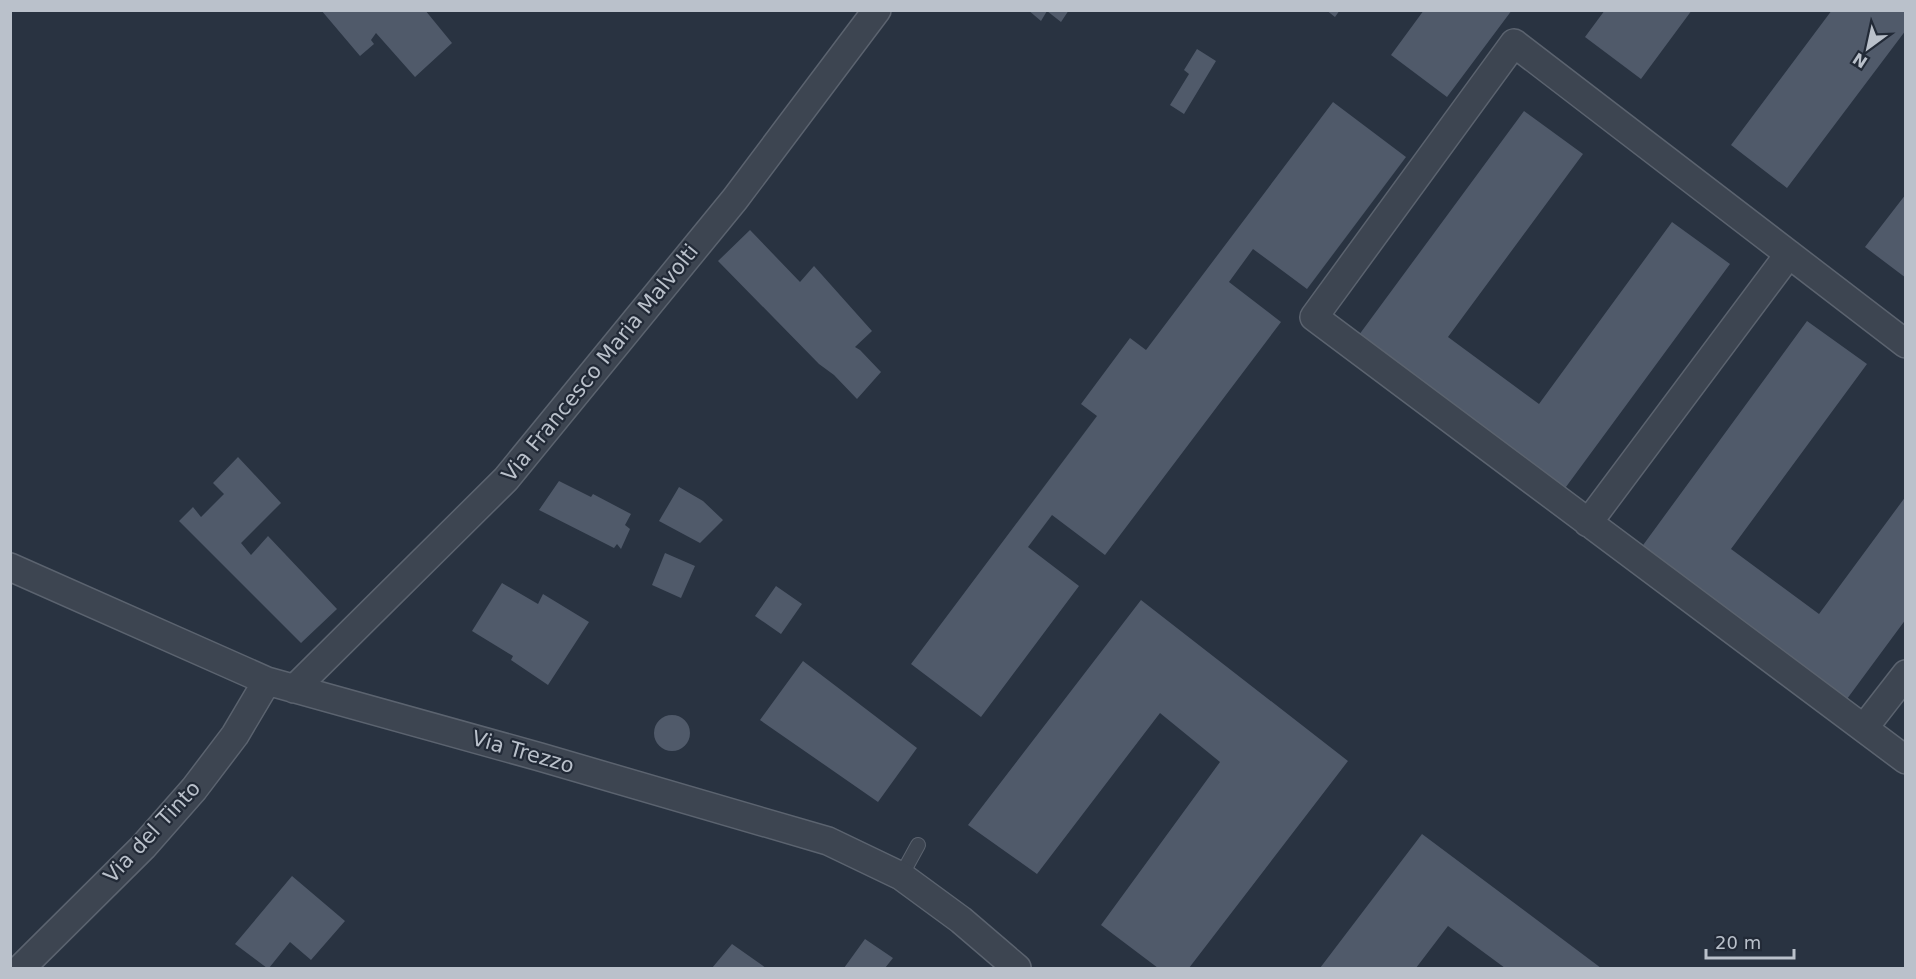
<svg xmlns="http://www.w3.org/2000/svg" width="1916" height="979" font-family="'DejaVu Sans',sans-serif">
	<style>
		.building { fill: #505a6a }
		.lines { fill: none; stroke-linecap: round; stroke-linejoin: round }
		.service-casing { stroke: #5b636f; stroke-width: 16 }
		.minor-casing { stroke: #5b636f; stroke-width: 30 }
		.service { stroke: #3d4551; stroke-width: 14 }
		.minor { stroke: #3d4551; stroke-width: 27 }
		.labels { text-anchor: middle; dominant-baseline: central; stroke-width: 4.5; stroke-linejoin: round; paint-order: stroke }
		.street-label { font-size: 21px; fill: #bac1cb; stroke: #222a37 }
	</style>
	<rect width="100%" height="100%" fill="#293341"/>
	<path class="building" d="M 321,10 L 425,10 L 452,43 L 415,77 L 376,33 L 371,40 L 374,44 L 360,56 Z
		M 1028,10 L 1069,10 L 1061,22 L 1047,11 L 1041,21 Z
		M 1326,10 L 1340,10 L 1335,17 Z
		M 1424,10 L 1512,10 L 1447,97 L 1391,55 Z
		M 1605,10 L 1692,10 L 1641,79 L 1585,37 Z
		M 1832,10 L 1906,10 L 1906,30 L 1787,188 L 1731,145 Z
		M 1197,49 L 1216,61 L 1184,114 L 1170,105 L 1189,74 L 1184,70 Z
		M 1333,102 L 1406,157 L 1307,289 L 1253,249 L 1229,282 L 1281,322 L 1105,555 L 1052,515 L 1028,547 L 1079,586 L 981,717 L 911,664 L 1097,416 L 1081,404 L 1130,338 L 1146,350 Z
		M 1524,111 L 1583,154 L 1448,337 L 1539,404 L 1672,222 L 1730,264 L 1563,491 L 1356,339 Z
		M 1906,194 L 1906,278 L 1865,247 Z
		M 750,230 L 800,282 L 814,266 L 872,331 L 855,347 L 860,350 L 881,372 L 857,399 L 834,375 L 819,364 L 718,261 Z
		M 1807,321 L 1867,364 L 1731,549 L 1819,614 L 1906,496 L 1906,619 L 1844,703 L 1638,552 Z
		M 238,457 L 281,503 L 241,543 L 251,555 L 268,536 L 337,609 L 301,643 L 179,521 L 193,507 L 201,517 L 224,494 L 213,483 Z
		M 559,481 L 591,497 L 593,494 L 631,514 L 625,525 L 630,529 L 621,549 L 617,544 L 614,548 L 539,510 Z
		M 679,487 L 703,501 L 723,520 L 700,543 L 659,521 Z
		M 665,553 L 695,566 L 681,598 L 652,585 Z
		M 502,583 L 538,604 L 543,594 L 589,622 L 548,685 L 511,660 L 513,656 L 472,631 Z
		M 776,586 L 802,604 L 781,634 L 755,616 Z
		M 1141,600 L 1348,761 L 1189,968 L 1158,968 L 1101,925 L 1220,762 L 1160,713 L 1037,874 L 968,825 Z
		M 803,661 L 917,748 L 878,802 L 760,720 Z
		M654 733a18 18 0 1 1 36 0a18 18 0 1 1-36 0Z
		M 1422,834 L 1601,968 L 1505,968 L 1448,926 L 1416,968 L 1320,968 Z
		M 292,876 L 345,921 L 311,960 L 290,942 L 269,968 L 267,968 L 235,944 Z
		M 865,939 L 893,958 L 885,968 L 844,968 Z
		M 732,944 L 766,968 L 712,968 Z"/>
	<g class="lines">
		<defs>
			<path id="service" d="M 901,876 L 918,845"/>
			<path id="minor" d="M 1906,344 L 1514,43 L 1314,317 L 1906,760
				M 1588,523 L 1789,254
				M 10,567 L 267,681 L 540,757 L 828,841 L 901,876 L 961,920 L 1017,968
				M 294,689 L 506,479 L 735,199 L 877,10
				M 1864,728 L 1906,674
				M 21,968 L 143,847 L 194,789 L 235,735 L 267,681"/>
		</defs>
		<use href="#service" class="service-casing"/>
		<use href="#minor" class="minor-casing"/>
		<use href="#service" class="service"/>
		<use href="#minor" class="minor"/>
	</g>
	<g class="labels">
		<g class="street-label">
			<text transform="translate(600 363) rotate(-51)">Via Francesco Maria Malvolti</text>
			<text transform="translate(523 752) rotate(16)">Via Trezzo</text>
			<text transform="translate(152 832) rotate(-47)">Via del Tinto</text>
		</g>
	</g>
	<rect width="1916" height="979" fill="none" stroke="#bac1cb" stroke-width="24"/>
	<g transform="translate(1868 48) rotate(213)" stroke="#222a37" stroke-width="4.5" paint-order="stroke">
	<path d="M0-4.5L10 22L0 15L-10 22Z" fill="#bac1cb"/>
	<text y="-9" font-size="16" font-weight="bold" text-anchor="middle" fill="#bac1cb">N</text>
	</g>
	<path d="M1706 949v9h88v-9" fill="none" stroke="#bac1cb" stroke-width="3"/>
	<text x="1715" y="949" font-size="18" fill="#bac1cb" stroke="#222a37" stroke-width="4.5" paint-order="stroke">20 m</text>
</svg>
